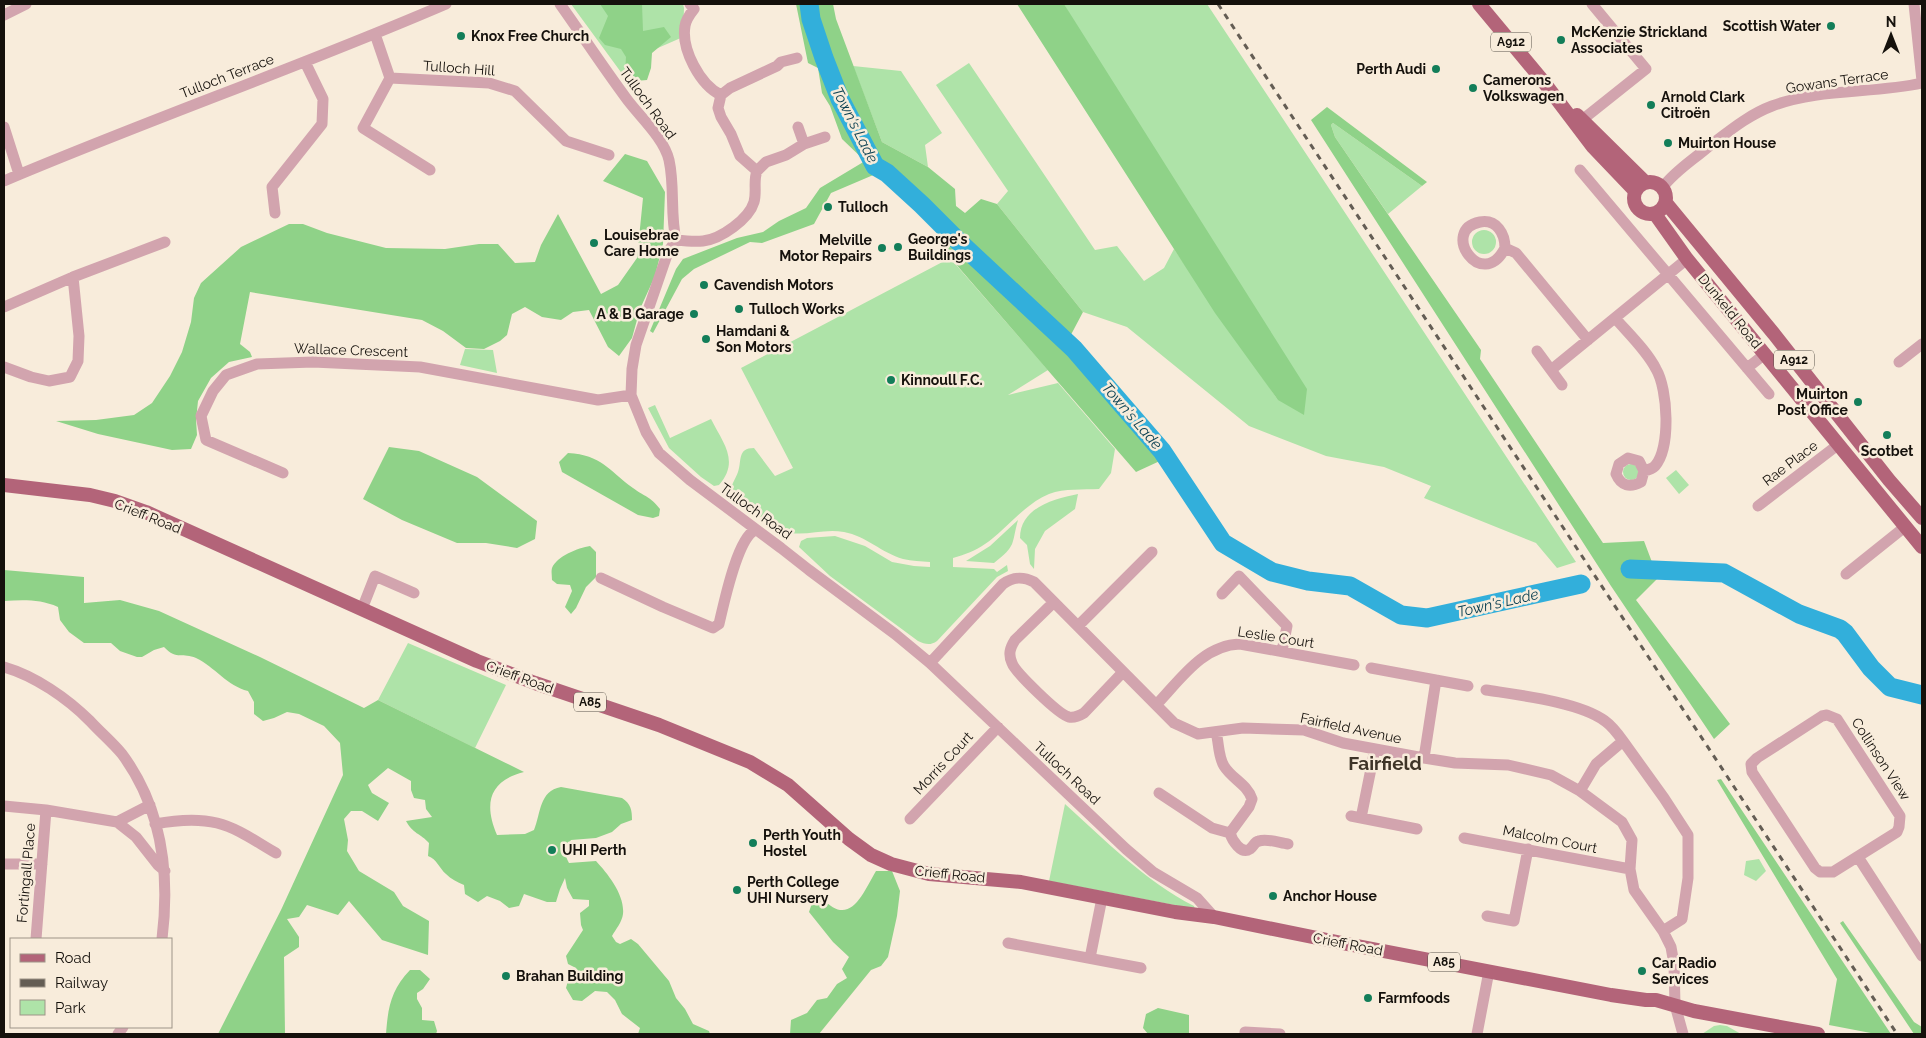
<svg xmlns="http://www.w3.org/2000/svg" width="1926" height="1038" font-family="Raleway,sans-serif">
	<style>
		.green { fill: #aee3a8 }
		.forest { fill: #8fd288 }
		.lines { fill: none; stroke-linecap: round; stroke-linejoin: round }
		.river { stroke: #32afdb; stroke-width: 19 }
		.minor { stroke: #d2a4ae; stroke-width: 11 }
		.major { stroke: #b36479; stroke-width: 14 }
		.rail { stroke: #645d54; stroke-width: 3; stroke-dasharray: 6 6; stroke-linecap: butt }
		.poi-dot { fill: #137e59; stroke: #f8ecdb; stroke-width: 2 }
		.labels { text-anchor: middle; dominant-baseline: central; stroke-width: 5; stroke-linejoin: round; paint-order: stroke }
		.shield { fill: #f8ecdb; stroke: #59534a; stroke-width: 1 }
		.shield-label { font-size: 12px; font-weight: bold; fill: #15110c }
		.poi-label { font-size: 14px; font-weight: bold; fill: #15110c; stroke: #f8ecdb; text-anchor: start }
		.street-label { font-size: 14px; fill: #15110c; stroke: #f8ecdb }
		.water-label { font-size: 15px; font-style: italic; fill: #093f51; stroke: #f8ecdb }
		.district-label { font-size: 19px; font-weight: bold; fill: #3e3427; stroke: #f8ecdb }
	</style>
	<rect width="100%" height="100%" fill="#f8ecdb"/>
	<path class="green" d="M 571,4 L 683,4 L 684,8 L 683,37 L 651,51 L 623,75 Z
		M 1064,4 L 1207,4 L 1576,562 L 1557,568 L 1536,543 L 1424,498 L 1431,486 L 1384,467 L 1326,456 L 1249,426 L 1127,327 L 1083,312 L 997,204 L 1008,191 L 936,85 L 969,63 L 1095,250 L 1117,246 L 1144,281 L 1164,268 L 1174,249 L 1278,400 Z
		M 853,66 L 901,71 L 942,133 L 925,145 L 928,167 L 882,142 Z
		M 1333,123 L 1422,186 L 1388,214 L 1335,137 L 1331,125 Z
		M1472 242a12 12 0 1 1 24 0a12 12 0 1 1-24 0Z
		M 950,258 L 1048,370 L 1008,395 L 1058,383 L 1115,449 L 1111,473 L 1099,489 C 1083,490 1065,488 1049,494 C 1023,505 1007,529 985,544 C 975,551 964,555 953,558 L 953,567 L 994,569 L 997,572 L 1007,565 L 1008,571 L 997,577 L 937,641 C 930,646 925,644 918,641 L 830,576 L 799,547 L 801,541 L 807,538 L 835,536 L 865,546 L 892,562 L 914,566 L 930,567 L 930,562 C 921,561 912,561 903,559 C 882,553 866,536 844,532 C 823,528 805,537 786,532 L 738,503 L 730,495 C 730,486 735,480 738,472 C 742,461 737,448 754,448 L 775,476 L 793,468 L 741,368 Z
		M 465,349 L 493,350 L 497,373 L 460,365 Z
		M 655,405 L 670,438 L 711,419 C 723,443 740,461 719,485 L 714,486 L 701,477 L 669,448 L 648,408 Z
		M1623 472a8 8 0 1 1 16 0a8 8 0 1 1-16 0Z
		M 1676,470 L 1689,485 L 1679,494 L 1666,478 Z
		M 1078,494 L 1075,509 L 1045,531 L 1035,549 L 1034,569 L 1030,564 L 1027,545 L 1020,538 C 1020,508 1053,499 1078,494 Z
		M 1018,520 C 1011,545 1017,545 994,563 L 966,561 L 990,546 Z
		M 408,643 L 506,685 L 475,748 L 378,700 Z
		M 1065,804 C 1106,841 1145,881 1194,906 L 1195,909 L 1049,881 Z
		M 1759,859 L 1766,871 L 1756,881 L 1744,875 L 1746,861 Z
		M 1720,1025 L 1727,1026 L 1741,1034 L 1702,1034 L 1714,1026 Z"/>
	<path class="forest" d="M 600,4 L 642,4 L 643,31 L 664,27 L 671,37 L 652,53 L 651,68 L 647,80 L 636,81 L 625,73 L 626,57 L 621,49 L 605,45 L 599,38 L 608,16 Z
		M 796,4 L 833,4 L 836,19 L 882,142 L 928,167 L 955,189 L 956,206 L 965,213 L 981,199 L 997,204 L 1083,312 L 1065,346 L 1175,454 L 1136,472 L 941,247 L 945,236 L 878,173 L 831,193 L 814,224 L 762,243 L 750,242 L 694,269 L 682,279 L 653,333 L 650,331 L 676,269 L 683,259 L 737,238 L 763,232 L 779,221 L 806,208 L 820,188 L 865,161 L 842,139 L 830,106 L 822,93 L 818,68 L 808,63 Z
		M 1017,4 L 1064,4 L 1307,389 L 1304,415 L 1278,400 L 1215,313 Z
		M 1327,107 L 1427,182 L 1422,186 L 1333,123 L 1331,125 L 1335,137 L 1481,350 L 1480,359 L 1603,543 L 1644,541 L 1658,578 L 1636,600 L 1730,724 L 1714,739 L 1611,586 L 1311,120 Z
		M 625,154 L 647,161 L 665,192 L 663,244 L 655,276 L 640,309 L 632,338 L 619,356 L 608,347 L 589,310 L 573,312 L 561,320 L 542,317 L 525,307 L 512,314 L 507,335 L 500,341 L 484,349 L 466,348 L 443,331 L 422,320 L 250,292 L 240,344 L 250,352 L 252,357 L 229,362 L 211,378 L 198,401 L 196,420 L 197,435 L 191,449 L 172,450 L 98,434 L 56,421 L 96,420 L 134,415 L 152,403 L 170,376 L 182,352 L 191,322 L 194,298 L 201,283 L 241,247 L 289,224 L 303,224 L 327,233 L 386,248 L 445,249 L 479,244 L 498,244 L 515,263 L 535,262 L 541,245 L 558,214 L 601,294 L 618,285 L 637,258 L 643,198 L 603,181 Z
		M 389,447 L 419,451 L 477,477 L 537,521 L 535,539 L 517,548 L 486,543 L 457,543 L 402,520 L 363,499 Z
		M 568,453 C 602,455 608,470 633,488 C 645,497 650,496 660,509 L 659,516 L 653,518 L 638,515 L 562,472 L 559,462 Z
		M 590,546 L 596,552 L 596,577 L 586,587 L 576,608 L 571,614 L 565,607 L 572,591 L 570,585 L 557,584 L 552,580 C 552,576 551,572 552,568 C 557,556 578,548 590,546 Z
		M 4,570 L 84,577 L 84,603 L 120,600 L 159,611 L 260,657 L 364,708 L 378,700 L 524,772 C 488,781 484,805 497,835 L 525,834 L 534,830 C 541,813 539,791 561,787 L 622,798 C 631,804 632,810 632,820 L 621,824 L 612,832 L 596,838 L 571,840 C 564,848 564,854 569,863 L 596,861 C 608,874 625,895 623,914 C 622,922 616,929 612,936 L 616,942 L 620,944 L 631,939 L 638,944 L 669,981 L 676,998 L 685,1009 L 693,1024 L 709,1031 L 710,1034 L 638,1034 L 640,1028 L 622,1014 L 615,1000 L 607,992 L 595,991 L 582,1001 L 573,1000 L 566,988 L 569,977 L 576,968 L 568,964 L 566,956 L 583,930 L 581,925 L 580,913 L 589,906 L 589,900 L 573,899 L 567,888 L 565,878 L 560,889 L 556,902 L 547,902 L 524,894 L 519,906 L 509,908 L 500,901 L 487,896 L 478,902 L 465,894 L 464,885 C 457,882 451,879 446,874 C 439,868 437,859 428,856 L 429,843 C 420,833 413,834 406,821 L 432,817 L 426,809 L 425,800 L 414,798 L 411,790 L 411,781 L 388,768 L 368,785 L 372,793 L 389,803 L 378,821 L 362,811 L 351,811 L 344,819 L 348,840 L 347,851 L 359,871 L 394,892 L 403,906 L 429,921 L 428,955 L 382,940 L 349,901 L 338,915 L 307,905 L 299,917 L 287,919 L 299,937 L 299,947 L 284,957 L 285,1034 L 218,1034 L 281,910 L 343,775 L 340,743 L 324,726 L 299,714 L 287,712 L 274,718 L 263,721 L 254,714 L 254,702 L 248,691 C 227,686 215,667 196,658 C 183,652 177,661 164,647 L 154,650 L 142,657 L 137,657 L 120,651 L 111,643 L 84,643 L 69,632 L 60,620 L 58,607 C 40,599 23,600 4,601 Z
		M 1721,779 L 1891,1034 L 1876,1034 L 1829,1025 L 1837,979 L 1717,780 Z
		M 876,871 L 892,871 L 900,891 L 897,916 L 888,957 L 881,966 L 871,970 L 819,1034 L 790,1034 L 791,1020 L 807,1013 L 817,1000 L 827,998 L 837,984 L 847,978 L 842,969 L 849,957 L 833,942 L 809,912 L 814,897 L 822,898 C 850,929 863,893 876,871 Z
		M 1843,921 L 1914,1022 L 1922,1027 L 1922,1034 L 1914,1034 L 1840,923 Z
		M 410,970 L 420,970 L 430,979 L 423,989 L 417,993 L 417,999 L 422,1008 L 422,1020 L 434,1021 L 437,1031 L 436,1034 L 386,1034 C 388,1007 391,990 410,970 Z
		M 1158,1008 L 1189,1015 L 1189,1034 L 1148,1034 L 1143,1028 L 1146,1014 Z"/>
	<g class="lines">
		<path class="river" d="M 809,4 L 811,19 L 824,58 L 840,99 L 875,166 L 887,173 L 922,205 L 959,242 L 1074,349 L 1162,451 L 1223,543 L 1272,572 L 1308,581 L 1350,586 L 1401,615 L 1427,618 L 1581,584
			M 1630,569 L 1724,573 L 1799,614 L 1840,629 L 1845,633 L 1871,668 L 1890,687 L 1922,695"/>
		<path class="minor" d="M 560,4 C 582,35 603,67 626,98 C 639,116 664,138 669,160 C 675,187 670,214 676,240 L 668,252 L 636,345 L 632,369 L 631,395 L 646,432 L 659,453 L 690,480 L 781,548 L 809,570 L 895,634 L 930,663 L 1126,849 L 1153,872 L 1197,898 L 1214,917
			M 1914,4 L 1922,81
			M 4,15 L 26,4
			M 375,34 L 390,78 L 489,83 L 515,91 L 566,141 L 609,155
			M 390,78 L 363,128 L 430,170
			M 721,95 L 730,88 L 777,66 L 781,62 L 797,58
			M 1582,120 L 1646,69 L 1592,4
			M 4,127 L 19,174
			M 798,127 L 804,144
			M 1580,170 L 1769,394
			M 757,171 L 766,162 L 786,155 L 804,144 L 825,137
			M 4,181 C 150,119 300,67 446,4
			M 1663,187 C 1675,171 1693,160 1708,147 C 1728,132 1748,115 1772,106 C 1820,88 1873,94 1922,83
			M 275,213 L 272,187 L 322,124 L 323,99 L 305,62
			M 676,240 C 685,241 694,242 703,241 C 721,239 749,219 754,202 C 757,191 753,181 757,171 L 740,156 L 731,134 L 721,117 L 718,108 L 721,95 C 700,85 681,49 685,26 C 686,19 690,14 694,9 L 690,4
			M 1505,248 C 1482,293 1439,230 1480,222 C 1497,219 1505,234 1505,248 L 1516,253 L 1588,340
			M 4,307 L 73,277 L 165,242
			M 1615,318 C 1628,333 1647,351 1656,369 C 1668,389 1671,448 1655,466 C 1652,469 1648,470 1644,471 L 1641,482 C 1630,488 1621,486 1616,474 L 1619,464 L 1628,458 L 1639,461 L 1644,471
			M 1537,351 L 1562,385
			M 1899,362 L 1922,344
			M 4,367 L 31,377 L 49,381 L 70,377 L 78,361 L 79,336 L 73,277
			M 1747,368 L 1765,354
			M 1551,370 L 1687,259
			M 283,473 L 206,440 L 201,416 L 213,391 L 226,375 L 257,364 L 313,362 L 420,367 L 598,400 L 631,395
			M 1758,506 L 1839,444
			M 1846,574 L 1906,526
			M 601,578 L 663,607 L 713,628 L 719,624 C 724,603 737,539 755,530
			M 1222,594 L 1239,576 L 1287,626 L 1282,651
			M 1054,602 L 1015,640 C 1010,648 1008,654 1012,663 C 1015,672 1059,715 1069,717 C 1075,718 1079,716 1084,713 L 1123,672
			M 362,609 L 375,576 L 414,593
			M 1078,626 L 1152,552
			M 930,663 L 1003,584 C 1013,577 1022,576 1034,582 L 1174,723 L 1198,734 L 1243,728 L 1304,730 L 1343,743 L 1424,758 L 1455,763 L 1508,765 L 1551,775 L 1580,791 L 1622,822 L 1632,840 L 1630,869 L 1634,890 L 1663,931 L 1671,947 L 1674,964 L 1675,1005 L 1683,1034
			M 4,667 C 35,676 67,698 90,721 C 100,732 112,742 122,754 C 162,808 170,874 162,939
			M 1371,668 L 1468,686
			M 1486,690 C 1518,695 1580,702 1605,721 C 1612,726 1618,734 1623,741 L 1596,764 L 1580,791
			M 1157,704 C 1180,680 1203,645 1240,644 L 1354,665
			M 1827,715 L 1837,719 L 1900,816 L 1899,827 L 1897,832 L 1833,872 L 1820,872 L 1815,868 L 1752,772 L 1751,764 L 1757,758 L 1822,716 Z
			M 1216,732 C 1219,743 1218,756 1224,766 C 1232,779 1247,784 1252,799 L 1249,807 L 1230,833
			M 1623,741 L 1664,798 L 1688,835 L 1688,878 L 1682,919 L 1663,931
			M 1424,758 L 1436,680
			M 1159,793 L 1212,828 L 1230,833 C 1232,840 1241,855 1250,849 C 1254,846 1254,842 1259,841 C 1267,838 1280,843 1288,844
			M 4,806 L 46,810 L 117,822 L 136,837 L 158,865 L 165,871
			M 1351,816 L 1417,829
			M 1361,818 L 1375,749
			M 910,819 L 998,727
			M 117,822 L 150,805
			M 155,824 C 176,820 197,818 217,823 C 238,828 258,843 276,853
			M 1464,838 L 1630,869
			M 1858,857 L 1922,956
			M 4,864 L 42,864
			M 1487,916 L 1514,921 L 1528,849
			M 36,939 L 46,810
			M 1008,943 L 1141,968
			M 1090,958 L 1102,898
			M 118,1034 L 123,1027
			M 1245,1034 L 1245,1032 L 1280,1034
			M 1477,1034 L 1489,971"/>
		<path class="major" d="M 1479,4 L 1543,81 L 1593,147 L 1635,191
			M 1577,115 L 1645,182
			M1634 198a16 16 0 1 1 32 0a16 16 0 1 1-32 0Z
			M 1666,203 L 1774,334 L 1889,480 L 1922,518
			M 1655,214 L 1687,259 L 1922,547
			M 4,485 L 90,495 L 115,501 L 146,512 L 477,661 L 535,683 L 659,725 L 750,762 L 788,785 L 849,839 L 871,855 L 891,864 L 929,874 L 1021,882 L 1175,912 L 1214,917 L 1347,944 L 1611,995 L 1646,1000 L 1656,1000 L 1694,1011 L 1818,1034"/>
		<path class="rail" d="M 1218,4 L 1897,1034"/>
	</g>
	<g class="poi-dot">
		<circle cx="1831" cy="26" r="5"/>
		<circle cx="461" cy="36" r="5"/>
		<circle cx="1561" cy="40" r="5"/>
		<circle cx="1436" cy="69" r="5"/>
		<circle cx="1473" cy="88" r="5"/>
		<circle cx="1651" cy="105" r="5"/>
		<circle cx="1668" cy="143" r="5"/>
		<circle cx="828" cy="207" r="5"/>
		<circle cx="594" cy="243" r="5"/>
		<circle cx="898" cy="247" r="5"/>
		<circle cx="882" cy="248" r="5"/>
		<circle cx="704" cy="285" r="5"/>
		<circle cx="739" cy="309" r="5"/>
		<circle cx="694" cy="314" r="5"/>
		<circle cx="706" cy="339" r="5"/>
		<circle cx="891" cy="380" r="5"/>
		<circle cx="1858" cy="402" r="5"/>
		<circle cx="1887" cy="435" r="5"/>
		<circle cx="753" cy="843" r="5"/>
		<circle cx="552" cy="850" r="5"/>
		<circle cx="737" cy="890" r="5"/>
		<circle cx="1273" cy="896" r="5"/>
		<circle cx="1642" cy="971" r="5"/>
		<circle cx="506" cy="976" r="5"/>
		<circle cx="1368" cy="998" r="5"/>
	</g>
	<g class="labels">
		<g class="shield">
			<rect x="1491" y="32.5" width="40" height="19" rx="4"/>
			<rect x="1774" y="350.5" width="40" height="19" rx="4"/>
			<rect x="574" y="692.5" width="32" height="19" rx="4"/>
			<rect x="1428" y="952.5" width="32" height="19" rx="4"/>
		</g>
		<g class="shield-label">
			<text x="1511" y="42">A912</text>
			<text x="1794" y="360">A912</text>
			<text x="590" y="702">A85</text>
			<text x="1444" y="962">A85</text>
		</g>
		<g class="poi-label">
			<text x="1821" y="26" text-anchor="end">Scottish Water</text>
			<text x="1571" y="32">McKenzie Strickland<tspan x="1571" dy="16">Associates</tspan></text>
			<text x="471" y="36">Knox Free Church</text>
			<text x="1426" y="69" text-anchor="end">Perth Audi</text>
			<text x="1483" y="80">Camerons<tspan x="1483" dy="16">Volkswagen</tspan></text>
			<text x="1661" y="97">Arnold Clark<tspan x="1661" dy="16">Citroën</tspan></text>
			<text x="1678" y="143">Muirton House</text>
			<text x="838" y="207">Tulloch</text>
			<text x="604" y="235">Louisebrae<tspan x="604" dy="16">Care Home</tspan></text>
			<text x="908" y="239">George's<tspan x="908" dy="16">Buildings</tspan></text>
			<text x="872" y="240" text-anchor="end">Melville<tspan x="872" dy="16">Motor Repairs</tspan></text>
			<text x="714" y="285">Cavendish Motors</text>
			<text x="749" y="309">Tulloch Works</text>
			<text x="684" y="314" text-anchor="end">A &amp; B Garage</text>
			<text x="716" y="331">Hamdani &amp;<tspan x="716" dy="16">Son Motors</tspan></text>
			<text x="901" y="380">Kinnoull F.C.</text>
			<text x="1848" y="394" text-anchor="end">Muirton<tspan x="1848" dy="16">Post Office</tspan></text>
			<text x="1887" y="451" text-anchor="middle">Scotbet</text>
			<text x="763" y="835">Perth Youth<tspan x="763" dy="16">Hostel</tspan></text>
			<text x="562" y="850">UHI Perth</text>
			<text x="747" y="882">Perth College<tspan x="747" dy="16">UHI Nursery</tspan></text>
			<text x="1283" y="896">Anchor House</text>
			<text x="1652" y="963">Car Radio<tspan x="1652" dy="16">Services</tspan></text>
			<text x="516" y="976">Brahan Building</text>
			<text x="1378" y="998">Farmfoods</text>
		</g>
		<g class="street-label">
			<text transform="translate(459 68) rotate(4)">Tulloch Hill</text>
			<text transform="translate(227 76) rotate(-21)">Tulloch Terrace</text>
			<text transform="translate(1837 81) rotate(-8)">Gowans Terrace</text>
			<text transform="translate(648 103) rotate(54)">Tulloch Road</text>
			<text transform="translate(1730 311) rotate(51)">Dunkeld Road</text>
			<text transform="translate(351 350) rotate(2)">Wallace Crescent</text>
			<text transform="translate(1790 463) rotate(-37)">Rae Place</text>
			<text transform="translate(756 511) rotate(36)">Tulloch Road</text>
			<text transform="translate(148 516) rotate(22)">Crieff Road</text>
			<text transform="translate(1276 637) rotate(9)">Leslie Court</text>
			<text transform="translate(520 677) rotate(20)">Crieff Road</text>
			<text transform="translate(1351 728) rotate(12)">Fairfield Avenue</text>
			<text transform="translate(1881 759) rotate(57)">Collinson View</text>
			<text transform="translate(943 763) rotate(-47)">Morris Court</text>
			<text transform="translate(1067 773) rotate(43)">Tulloch Road</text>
			<text transform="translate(1550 839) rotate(11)">Malcolm Court</text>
			<text transform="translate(26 873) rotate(-85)">Fortingall Place</text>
			<text transform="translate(950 874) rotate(6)">Crieff Road</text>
			<text transform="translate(1348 944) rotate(11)">Crieff Road</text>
		</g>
		<g class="water-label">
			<text transform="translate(855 125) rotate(63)">Town's Lade</text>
			<text transform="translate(1132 416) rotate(49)">Town's Lade</text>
			<text transform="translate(1498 603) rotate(-13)">Town's Lade</text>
		</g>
		<g class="district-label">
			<text x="1385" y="763">Fairfield</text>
		</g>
	</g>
	<rect width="1926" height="1038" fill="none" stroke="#15110c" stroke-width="10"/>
	<rect x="10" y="938" width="162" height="90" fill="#f8ecdb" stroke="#9d9488"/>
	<rect x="20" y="954" width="25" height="8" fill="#b36479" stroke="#9d9488"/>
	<text x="55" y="963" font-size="15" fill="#15110c">Road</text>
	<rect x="20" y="979" width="25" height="8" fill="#645d54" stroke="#9d9488"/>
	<text x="55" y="988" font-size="15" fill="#15110c">Railway</text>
	<rect x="20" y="1000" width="25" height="15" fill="#aee3a8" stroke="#9d9488"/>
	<text x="55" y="1013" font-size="15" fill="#15110c">Park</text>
	<g transform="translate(1891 35)" stroke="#f8ecdb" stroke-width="4" paint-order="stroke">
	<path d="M0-4L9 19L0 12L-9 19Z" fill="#15110c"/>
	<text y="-8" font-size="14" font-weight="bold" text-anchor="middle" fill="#15110c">N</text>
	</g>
</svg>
